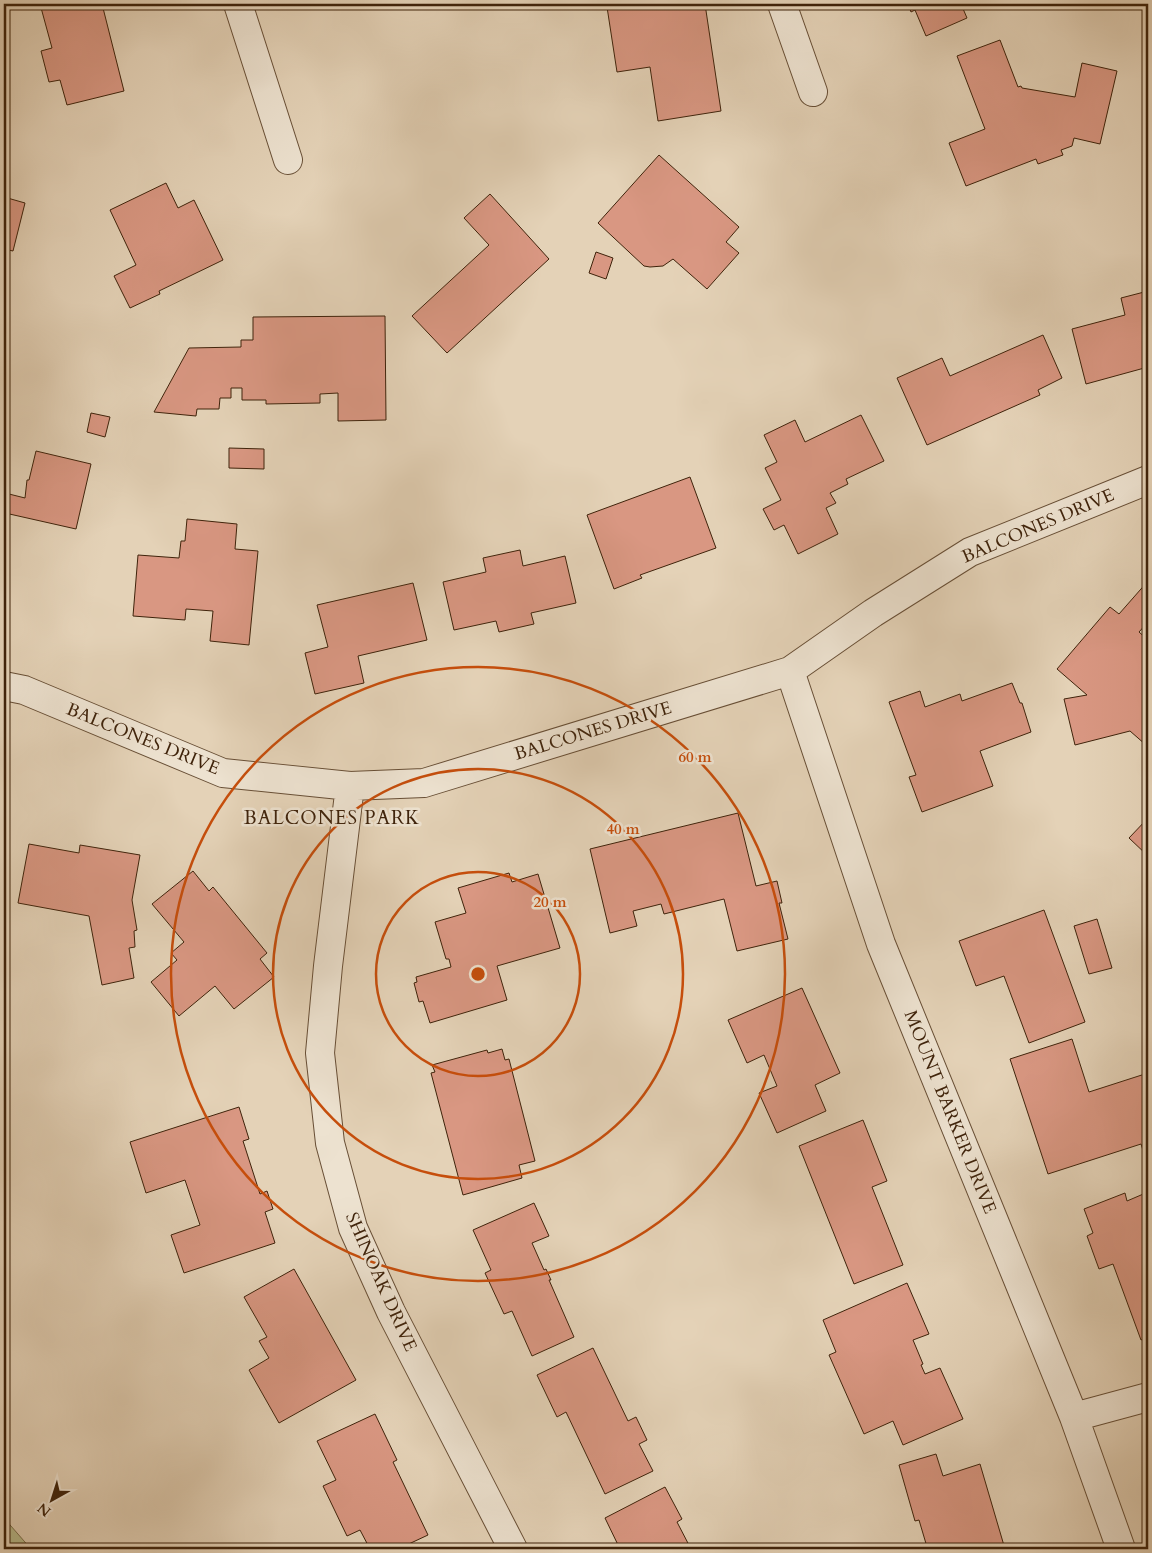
<svg xmlns="http://www.w3.org/2000/svg" width="1152" height="1553" font-family="Cardo,serif">
	<style>
		.green { fill: #b8bb8c; stroke: #7c6f4c }
		.building { fill: #d99782; stroke: #3f230b }
		.lines { fill: none; stroke-linecap: round; stroke-linejoin: round }
		.minor-casing { stroke: #684f36; stroke-width: 30 }
		.minor { stroke: #ede2d0; stroke-width: 28 }
		.ring { fill: none; stroke: #c64e0c; stroke-width: 2.5 }
		.labels { text-anchor: middle; dominant-baseline: central; stroke-width: 5; stroke-linejoin: round; paint-order: stroke }
		.street-label { font-size: 18px; fill: #3f230b; stroke: #ede2d0 }
		.neighbourhood-label { font-size: 19px; letter-spacing: 1px; fill: #3f230b; stroke: #ede2d0 }
		.centre { fill: #c64e0c; stroke: #ede2d0; stroke-width: 2.5 }
		.ring-label { font-size: 15px; text-anchor: middle; font-weight: bold; fill: #c64e0c; stroke: #ede2d0; stroke-width: 5; stroke-linejoin: round; paint-order: stroke }
	</style>
	<rect width="100%" height="100%" fill="#e4d2b7"/>
	<filter id="stains"><feTurbulence type="fractalNoise" baseFrequency=".004" numOctaves="4"/><feColorMatrix values="0 0 0 0 .2 0 0 0 0 .09 0 0 0 0 .02 0 0 0 .5 -.17"/></filter>
	<radialGradient id="worn" r=".72"><stop offset=".6" stop-color="#630" stop-opacity="0"/><stop offset="1" stop-color="#630" stop-opacity=".3"/></radialGradient>
	<path class="green" d="M 4,1518 L 31,1549 L 4,1549 Z"/>
	<path class="building" d="M 40,4 L 102,4 L 124,91 L 67,105 L 60,80 L 49,82 L 41,51 L 52,48 Z
		M 626,4 L 705,4 L 721,111 L 658,121 L 650,67 L 617,72 L 607,7 Z
		M 908,4 L 961,4 L 967,18 L 926,36 L 915,10 L 911,12 Z
		M 1000,40 L 1018,87 L 1021,86 L 1022,88 L 1075,97 L 1082,63 L 1117,71 L 1100,144 L 1074,138 L 1072,146 L 1061,150 L 1063,155 L 1038,164 L 1036,159 L 966,186 L 949,143 L 985,129 L 957,56 Z
		M 659,155 L 739,227 L 726,242 L 739,253 L 707,289 L 673,259 L 663,266 L 650,267 L 644,266 L 598,223 Z
		M 166,183 L 178,208 L 194,200 L 223,260 L 159,291 L 160,294 L 130,308 L 114,276 L 136,265 L 110,210 Z
		M 490,194 L 549,259 L 447,353 L 412,316 L 489,245 L 464,218 Z
		M 4,197 L 25,203 L 13,251 L 4,249 Z
		M 596,252 L 613,258 L 606,279 L 589,273 Z
		M 1148,291 L 1148,367 L 1086,384 L 1072,329 L 1125,315 L 1121,298 Z
		M 385,316 L 386,420 L 338,421 L 338,393 L 320,394 L 320,403 L 266,404 L 266,400 L 242,400 L 242,388 L 231,388 L 231,398 L 220,398 L 219,409 L 197,409 L 196,416 L 154,412 L 189,348 L 241,347 L 241,340 L 253,340 L 253,317 Z
		M 1043,335 L 1062,378 L 1038,390 L 1040,395 L 927,445 L 897,378 L 942,358 L 950,376 Z
		M 91,413 L 110,417 L 105,437 L 87,432 Z
		M 861,415 L 884,461 L 846,479 L 848,484 L 830,493 L 836,503 L 826,508 L 838,534 L 798,554 L 784,525 L 774,530 L 763,509 L 781,500 L 765,468 L 777,462 L 764,435 L 795,420 L 805,442 Z
		M 229,448 L 264,449 L 264,469 L 229,468 Z
		M 36,451 L 91,464 L 76,529 L 5,513 L 9,494 L 25,498 L 27,480 L 29,480 Z
		M 690,477 L 716,548 L 640,575 L 642,578 L 614,589 L 587,515 Z
		M 187,519 L 237,524 L 235,549 L 258,551 L 249,645 L 210,641 L 213,611 L 186,609 L 185,620 L 133,616 L 138,555 L 179,558 L 181,541 L 185,541 Z
		M 520,550 L 523,566 L 565,556 L 576,603 L 531,613 L 534,624 L 499,632 L 496,621 L 454,630 L 443,582 L 486,572 L 483,558 Z
		M 1148,581 L 1148,622 L 1139,632 L 1148,640 L 1148,742 L 1146,745 L 1130,731 L 1075,745 L 1064,699 L 1087,695 L 1057,669 L 1110,607 L 1119,614 Z
		M 413,583 L 427,640 L 358,656 L 364,683 L 315,694 L 305,653 L 328,647 L 317,605 Z
		M 1012,683 L 1020,703 L 1022,703 L 1031,732 L 980,751 L 993,786 L 922,812 L 909,777 L 916,775 L 889,702 L 920,691 L 925,707 L 960,694 L 962,701 Z
		M 738,813 L 756,886 L 777,881 L 782,903 L 779,903 L 788,939 L 737,951 L 724,899 L 664,914 L 661,904 L 633,911 L 637,926 L 610,933 L 590,849 Z
		M 1148,818 L 1148,856 L 1129,838 Z
		M 29,844 L 79,853 L 80,845 L 140,855 L 132,900 L 137,930 L 134,931 L 135,947 L 129,948 L 134,978 L 102,985 L 89,916 L 18,903 Z
		M 193,871 L 209,891 L 213,887 L 267,953 L 260,959 L 274,977 L 234,1009 L 215,986 L 179,1016 L 151,982 L 177,960 L 171,953 L 184,942 L 152,904 Z
		M 509,873 L 512,882 L 538,874 L 560,948 L 497,966 L 507,1000 L 430,1023 L 423,1001 L 419,1002 L 414,983 L 417,982 L 416,977 L 451,967 L 449,959 L 446,959 L 435,922 L 466,913 L 458,888 Z
		M 1044,910 L 1085,1022 L 1029,1043 L 1004,976 L 976,986 L 959,941 Z
		M 1097,919 L 1112,968 L 1089,974 L 1074,926 Z
		M 802,988 L 840,1073 L 815,1085 L 826,1111 L 777,1133 L 759,1093 L 777,1086 L 764,1055 L 747,1063 L 728,1020 Z
		M 1072,1039 L 1089,1092 L 1148,1073 L 1148,1156 L 1145,1157 L 1141,1144 L 1048,1174 L 1010,1059 Z
		M 502,1049 L 505,1060 L 509,1059 L 535,1161 L 519,1165 L 522,1178 L 463,1195 L 431,1073 L 435,1072 L 432,1065 L 487,1050 L 488,1053 Z
		M 239,1107 L 249,1139 L 243,1141 L 260,1194 L 267,1191 L 273,1209 L 265,1212 L 275,1243 L 184,1273 L 171,1235 L 200,1225 L 185,1180 L 146,1193 L 130,1142 Z
		M 863,1120 L 887,1181 L 872,1187 L 903,1265 L 854,1284 L 799,1146 Z
		M 1148,1192 L 1148,1337 L 1141,1340 L 1113,1264 L 1099,1269 L 1087,1236 L 1093,1233 L 1084,1209 L 1125,1193 L 1127,1201 Z
		M 534,1203 L 549,1236 L 532,1243 L 544,1270 L 546,1269 L 551,1280 L 549,1280 L 574,1337 L 532,1356 L 512,1311 L 504,1314 L 485,1273 L 491,1270 L 473,1230 Z
		M 294,1269 L 356,1380 L 279,1423 L 249,1370 L 269,1358 L 259,1341 L 267,1337 L 244,1297 Z
		M 907,1283 L 929,1334 L 913,1340 L 923,1364 L 921,1365 L 925,1374 L 940,1368 L 963,1419 L 903,1445 L 893,1421 L 864,1434 L 829,1355 L 836,1352 L 823,1320 Z
		M 593,1348 L 628,1421 L 636,1417 L 647,1440 L 639,1444 L 653,1471 L 605,1494 L 566,1412 L 557,1417 L 537,1375 Z
		M 375,1414 L 397,1460 L 393,1462 L 428,1535 L 398,1549 L 370,1549 L 360,1530 L 347,1536 L 323,1486 L 336,1480 L 317,1441 Z
		M 936,1454 L 943,1476 L 980,1464 L 1005,1549 L 920,1549 L 927,1547 L 919,1520 L 915,1521 L 899,1465 Z
		M 665,1487 L 682,1519 L 677,1522 L 691,1549 L 633,1549 L 631,1546 L 625,1549 L 620,1549 L 605,1518 Z"/>
	<g class="lines">
		<defs>
			<path id="minor" d="M 238,4 L 288,160
				M 782,4 L 813,92
				M 790,671 L 881,944 L 1074,1417 L 1121,1549
				M 4,686 L 24,690 L 223,773 L 350,786 L 424,783 L 790,671 L 873,613 L 970,552 L 1148,480
				M 350,786 L 328,966 L 320,1053 L 330,1143 L 353,1228 L 391,1312 L 513,1549
				M 1074,1417 L 1148,1397"/>
		</defs>
		<use href="#minor" class="minor-casing"/>
		<use href="#minor" class="minor"/>
	</g>
	<g class="ring">
		<circle cx="478" cy="974" r="102"/>
		<circle cx="478" cy="974" r="205"/>
		<circle cx="478" cy="974" r="307"/>
	</g>
	<g class="labels">
		<g class="street-label">
			<text transform="translate(1038 526) rotate(-23)">BALCONES DRIVE</text>
			<text transform="translate(593 731) rotate(-17)">BALCONES DRIVE</text>
			<text transform="translate(143 739) rotate(22)">BALCONES DRIVE</text>
			<text transform="translate(950 1112) rotate(68)">MOUNT BARKER DRIVE</text>
			<text transform="translate(381 1282) rotate(66)">SHINOAK DRIVE</text>
		</g>
		<g class="neighbourhood-label">
			<text x="332" y="818">BALCONES PARK</text>
		</g>
	</g>
	<circle cx="478" cy="974" r="8" class="centre"/>
	<g class="ring-label">
		<text x="695" y="762">60 m</text>
		<text x="623" y="834">40 m</text>
		<text x="550" y="907">20 m</text>
	</g>
	<rect width="1152" height="1553" fill="none" stroke="#e4d2b7" stroke-width="20"/>
	<rect x="5" y="5" width="1142" height="1543" fill="none" stroke="#3f230b" stroke-width="2.5"/>
	<rect x="10" y="10" width="1132" height="1533" fill="none" stroke="#3f230b"/>
	<g transform="translate(52 1500) rotate(219)" stroke="#ede2d0" stroke-width="4" paint-order="stroke">
	<path d="M0-4L9 19L0 12L-9 19Z" fill="#3f230b"/>
	<text y="-8" font-size="14" font-weight="bold" text-anchor="middle" fill="#3f230b">N</text>
	</g>
	<rect width="100%" height="100%" filter="url(#stains)"/>
	<rect width="100%" height="100%" fill="url(#worn)"/>
</svg>
